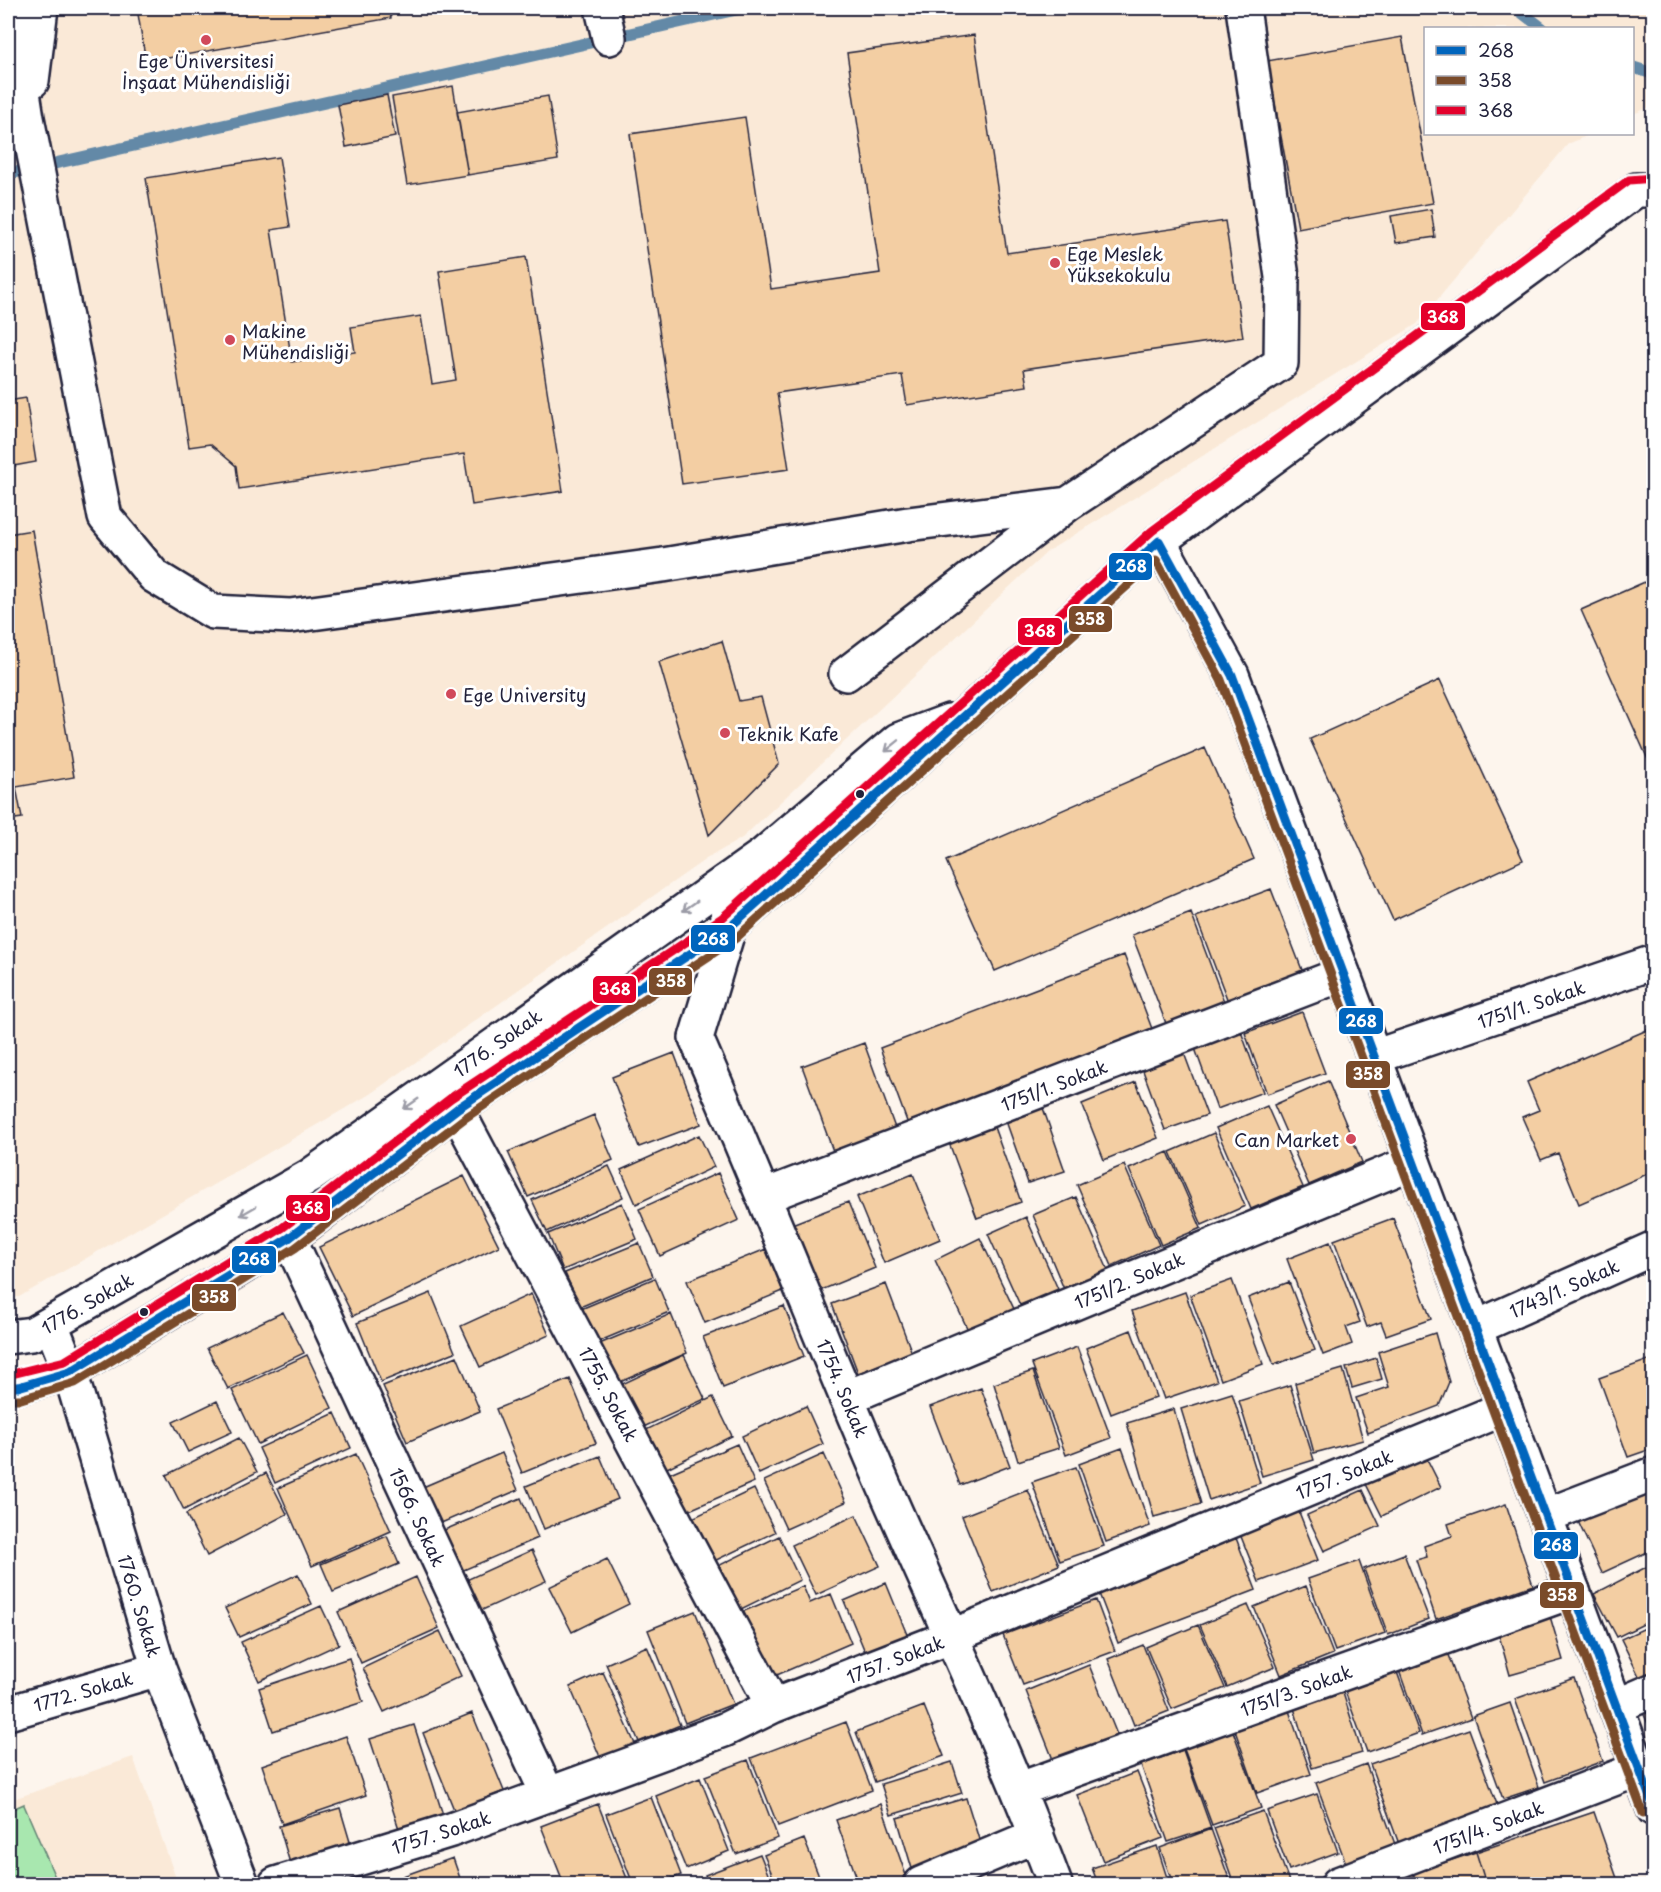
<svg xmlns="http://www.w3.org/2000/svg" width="1661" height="1892" font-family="'Playpen Sans',sans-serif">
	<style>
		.built { fill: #fae9d7 }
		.green { fill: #a8e7af; stroke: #658475; stroke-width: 1.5 }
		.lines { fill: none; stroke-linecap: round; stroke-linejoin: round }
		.stream { stroke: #6389a7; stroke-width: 12 }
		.building { fill: #f3cea3; stroke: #22223b; stroke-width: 1.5 }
		.street-casing { stroke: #22223b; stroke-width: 38 }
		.secondary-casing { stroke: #22223b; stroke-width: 38 }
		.street { stroke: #fff; stroke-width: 33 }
		.secondary { stroke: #fff; stroke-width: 33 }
		.bus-1-casing { stroke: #fff; stroke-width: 14 }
		.bus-2-casing { stroke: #fff; stroke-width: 14 }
		.bus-3-casing { stroke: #fff; stroke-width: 14 }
		.bus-1 { stroke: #0065bd; stroke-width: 9 }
		.bus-2 { stroke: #7a4b2a; stroke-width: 9 }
		.bus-3 { stroke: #e4002b; stroke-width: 9 }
		.oneway { stroke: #9c9ca7 }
		.poi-dot { fill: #d1495b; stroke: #fff; stroke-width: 2 }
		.bus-dot { fill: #22223b; stroke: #fff; stroke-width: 2 }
		.labels { text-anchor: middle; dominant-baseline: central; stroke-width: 6; stroke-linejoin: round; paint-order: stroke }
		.poi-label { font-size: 18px; fill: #22223b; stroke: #fff; text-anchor: start }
		.street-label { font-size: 18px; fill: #22223b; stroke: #fff }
		.line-badge { stroke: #fff; stroke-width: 2 }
		.badge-label { font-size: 16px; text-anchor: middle; font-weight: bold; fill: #fff }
	</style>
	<rect width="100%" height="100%" fill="#fdf5ed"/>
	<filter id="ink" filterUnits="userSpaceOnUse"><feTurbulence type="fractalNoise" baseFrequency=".0167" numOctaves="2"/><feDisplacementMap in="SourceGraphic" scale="12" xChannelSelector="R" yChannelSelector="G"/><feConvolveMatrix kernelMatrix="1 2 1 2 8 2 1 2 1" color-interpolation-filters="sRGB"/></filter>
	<g filter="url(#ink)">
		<path class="built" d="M 8,8 L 1653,8 L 1653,106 L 1633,114 L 1632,28 L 1426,28 L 1426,134 L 1591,134 L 1568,144 L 1417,324 L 1048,551 L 742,838 L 706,859 L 370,1094 L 19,1297 L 8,1297 Z
			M 133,1757 L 178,1884 L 8,1884 L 8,1801 Z"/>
		<path class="green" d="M 24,1804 L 24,1805 L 58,1884 L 8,1884 L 8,1811 Z"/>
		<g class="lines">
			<path class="stream" d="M 1516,8 L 1542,28
				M 1632,67 L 1654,74
				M 8,174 L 743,8"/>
		</g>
		<path class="building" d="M 137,8 L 389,8 L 391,18 L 146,62 Z
			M 974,35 L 1007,253 L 1225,221 L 1243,337 L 1024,369 L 1027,386 L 907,405 L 902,375 L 777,393 L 789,469 L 682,484 L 630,134 L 745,117 L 771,289 L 880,273 L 847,53 Z
			M 1402,37 L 1433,203 L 1298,228 L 1267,61 Z
			M 453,86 L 468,175 L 407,185 L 392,97 Z
			M 387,95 L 395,137 L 346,147 L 338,105 Z
			M 548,96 L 558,160 L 468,175 L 457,112 Z
			M 279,157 L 290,227 L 271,230 L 292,362 L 355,352 L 351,327 L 421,316 L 432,384 L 456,380 L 439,271 L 526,257 L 563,491 L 472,505 L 464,454 L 239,489 L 236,466 L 210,444 L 189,447 L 146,178 Z
			M 1431,209 L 1435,237 L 1396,243 L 1391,216 Z
			M 26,398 L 36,462 L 8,467 L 8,401 Z
			M 32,530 L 74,777 L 16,787 L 22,818 L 8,820 L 8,534 Z
			M 1654,578 L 1654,773 L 1581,610 Z
			M 722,641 L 739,701 L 761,697 L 779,764 L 709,835 L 659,662 Z
			M 1440,680 L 1523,860 L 1393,920 L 1310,739 Z
			M 1205,748 L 1254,859 L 995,971 L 946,861 Z
			M 1271,889 L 1304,975 L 1229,1004 L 1196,917 Z
			M 1191,913 L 1225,1004 L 1167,1026 L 1132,935 Z
			M 1124,955 L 1154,1034 L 909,1127 L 880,1048 Z
			M 1302,1012 L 1325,1073 L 1267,1094 L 1245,1033 Z
			M 1239,1026 L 1263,1092 L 1217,1109 L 1193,1043 Z
			M 1654,1027 L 1654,1171 L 1579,1204 L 1558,1153 L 1541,1160 L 1522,1117 L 1539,1110 L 1527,1082 Z
			M 864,1043 L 895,1128 L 833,1151 L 802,1066 Z
			M 1181,1045 L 1207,1115 L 1165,1130 L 1139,1060 Z
			M 674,1053 L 701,1124 L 639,1147 L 612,1077 Z
			M 1328,1081 L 1362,1162 L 1309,1185 L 1274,1105 Z
			M 1136,1082 L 1158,1138 L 1104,1160 L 1082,1104 Z
			M 1267,1106 L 1303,1187 L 1251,1209 L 1216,1128 Z
			M 1043,1108 L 1065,1171 L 1028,1183 L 1006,1121 Z
			M 594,1115 L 613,1160 L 528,1197 L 508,1152 Z
			M 990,1116 L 1021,1202 L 977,1218 L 945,1132 Z
			M 1214,1133 L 1245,1206 L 1202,1225 L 1170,1152 Z
			M 699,1135 L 714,1167 L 636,1204 L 621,1170 Z
			M 1168,1152 L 1201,1228 L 1161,1245 L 1129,1169 Z
			M 1124,1165 L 1159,1245 L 1112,1266 L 1077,1185 Z
			M 609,1166 L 623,1197 L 547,1232 L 532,1200 Z
			M 718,1173 L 739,1220 L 660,1256 L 639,1209 Z
			M 913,1174 L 940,1239 L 884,1263 L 857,1197 Z
			M 464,1176 L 499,1246 L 353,1316 L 319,1247 Z
			M 1076,1197 L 1108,1270 L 1064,1289 L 1033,1215 Z
			M 848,1202 L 875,1268 L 819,1291 L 792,1224 Z
			M 622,1203 L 637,1239 L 563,1270 L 548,1234 Z
			M 1026,1217 L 1058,1289 L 1020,1305 L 988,1234 Z
			M 1393,1218 L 1431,1319 L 1386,1335 L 1381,1322 L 1367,1327 L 1334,1240 Z
			M 980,1238 L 1015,1311 L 969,1332 L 935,1260 Z
			M 1330,1242 L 1360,1322 L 1346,1327 L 1352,1344 L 1323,1355 L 1287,1259 Z
			M 639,1243 L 653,1276 L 580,1307 L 565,1273 Z
			M 766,1249 L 783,1291 L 705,1323 L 687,1281 Z
			M 655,1278 L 669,1312 L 595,1343 L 581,1309 Z
			M 1232,1280 L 1263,1364 L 1221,1380 L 1190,1295 Z
			M 1289,1282 L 1315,1350 L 1274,1365 L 1248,1298 Z
			M 886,1284 L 912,1353 L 858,1373 L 832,1304 Z
			M 1185,1292 L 1217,1381 L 1164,1399 L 1132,1311 Z
			M 431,1293 L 455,1352 L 381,1382 L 357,1323 Z
			M 531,1294 L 549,1335 L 480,1367 L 461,1326 Z
			M 784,1306 L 804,1356 L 723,1388 L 703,1337 Z
			M 283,1312 L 304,1353 L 228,1389 L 207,1348 Z
			M 671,1314 L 687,1353 L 613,1385 L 597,1345 Z
			M 1131,1330 L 1156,1397 L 1111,1414 L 1086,1348 Z
			M 1435,1333 L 1449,1382 L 1439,1406 L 1368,1433 L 1356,1398 L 1389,1387 L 1378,1352 Z
			M 1077,1347 L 1111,1438 L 1066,1455 L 1032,1364 Z
			M 307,1355 L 332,1408 L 258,1444 L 232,1390 Z
			M 684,1355 L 705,1399 L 639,1429 L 618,1386 Z
			M 457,1356 L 480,1411 L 407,1442 L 383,1386 Z
			M 1376,1358 L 1382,1379 L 1352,1388 L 1346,1368 Z
			M 1654,1358 L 1654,1448 L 1628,1457 L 1599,1378 Z
			M 1343,1369 L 1363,1440 L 1314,1453 L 1295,1383 Z
			M 1033,1371 L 1059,1448 L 1018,1461 L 994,1384 Z
			M 570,1379 L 596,1443 L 522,1473 L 496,1409 Z
			M 1290,1385 L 1314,1460 L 1262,1476 L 1239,1401 Z
			M 981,1388 L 1010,1466 L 960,1485 L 930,1407 Z
			M 1232,1393 L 1260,1483 L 1209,1500 L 1181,1409 Z
			M 713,1397 L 732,1436 L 661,1471 L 642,1432 Z
			M 217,1401 L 232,1432 L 188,1452 L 173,1422 Z
			M 806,1406 L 823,1444 L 759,1474 L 742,1436 Z
			M 1174,1409 L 1201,1504 L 1154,1517 L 1127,1423 Z
			M 335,1413 L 351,1448 L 275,1483 L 259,1448 Z
			M 239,1438 L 257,1472 L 184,1510 L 166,1475 Z
			M 737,1444 L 754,1482 L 685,1512 L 668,1474 Z
			M 1421,1447 L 1441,1487 L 1382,1516 L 1362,1476 Z
			M 1122,1448 L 1150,1526 L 1106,1542 L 1079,1464 Z
			M 502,1453 L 518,1490 L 439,1524 L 423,1487 Z
			M 356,1454 L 391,1531 L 312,1566 L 278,1488 Z
			M 824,1454 L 846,1502 L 786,1529 L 764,1481 Z
			M 600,1456 L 618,1499 L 544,1529 L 526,1486 Z
			M 1076,1467 L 1104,1546 L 1060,1561 L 1032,1482 Z
			M 266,1473 L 287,1514 L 207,1556 L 186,1514 Z
			M 1654,1482 L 1654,1549 L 1602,1573 L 1576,1517 Z
			M 754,1489 L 775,1532 L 710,1563 L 688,1520 Z
			M 1028,1490 L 1059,1565 L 993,1592 L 962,1516 Z
			M 1363,1490 L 1380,1526 L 1324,1551 L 1307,1515 Z
			M 521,1498 L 538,1538 L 459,1572 L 442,1531 Z
			M 1506,1504 L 1533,1585 L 1436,1619 L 1416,1560 L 1427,1557 L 1424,1546 L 1452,1536 L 1448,1524 Z
			M 1297,1507 L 1318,1560 L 1259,1582 L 1238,1529 Z
			M 856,1515 L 880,1566 L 816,1595 L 792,1545 Z
			M 387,1536 L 399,1564 L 333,1592 L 321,1564 Z
			M 779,1536 L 800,1580 L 739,1610 L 718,1566 Z
			M 1236,1538 L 1256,1590 L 1118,1643 L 1098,1591 Z
			M 532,1550 L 546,1581 L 478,1612 L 464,1581 Z
			M 1404,1554 L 1429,1619 L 1388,1635 L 1364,1569 Z
			M 607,1559 L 629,1604 L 572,1632 L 549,1587 Z
			M 1359,1561 L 1385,1633 L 1335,1651 L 1308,1579 Z
			M 1654,1563 L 1654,1619 L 1617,1637 L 1594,1594 Z
			M 298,1574 L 312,1604 L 239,1637 L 225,1608 Z
			M 416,1577 L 439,1628 L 361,1663 L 338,1612 Z
			M 886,1583 L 908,1637 L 866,1654 L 844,1601 Z
			M 803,1586 L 810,1603 L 831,1594 L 851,1643 L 770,1678 L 742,1612 Z
			M 1306,1586 L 1333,1654 L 1281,1675 L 1254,1607 Z
			M 1096,1600 L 1115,1651 L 1023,1685 L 1003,1635 Z
			M 1248,1605 L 1275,1667 L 1227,1687 L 1200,1625 Z
			M 321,1606 L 339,1644 L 259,1681 L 241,1642 Z
			M 695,1611 L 733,1704 L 685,1723 L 648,1630 Z
			M 1549,1613 L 1563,1660 L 1510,1675 L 1497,1628 Z
			M 1654,1624 L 1654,1674 L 1641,1680 L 1621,1639 Z
			M 1198,1625 L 1225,1688 L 1172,1709 L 1146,1647 Z
			M 440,1631 L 461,1676 L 384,1712 L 363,1668 Z
			M 1444,1644 L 1471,1718 L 1422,1735 L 1396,1662 Z
			M 1143,1645 L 1169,1711 L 1134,1725 L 1108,1659 Z
			M 647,1646 L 680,1725 L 639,1742 L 606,1664 Z
			M 349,1658 L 363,1702 L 273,1731 L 259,1688 Z
			M 1393,1661 L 1419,1733 L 1367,1752 L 1341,1680 Z
			M 1089,1665 L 1122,1747 L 1058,1772 L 1026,1691 Z
			M 603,1672 L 635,1744 L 601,1759 L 570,1687 Z
			M 1574,1678 L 1603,1761 L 1545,1782 L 1515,1699 Z
			M 1343,1693 L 1362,1753 L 1312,1768 L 1294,1708 Z
			M 1654,1701 L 1654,1737 L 1640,1706 Z
			M 1286,1702 L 1311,1774 L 1257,1793 L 1232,1722 Z
			M 1510,1703 L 1539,1787 L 1503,1799 L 1473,1716 Z
			M 924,1706 L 944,1756 L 875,1782 L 856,1732 Z
			M 472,1713 L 504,1791 L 455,1812 L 423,1733 Z
			M 846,1722 L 872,1790 L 778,1826 L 751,1758 Z
			M 414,1725 L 444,1818 L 400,1832 L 370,1739 Z
			M 1469,1729 L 1498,1807 L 1399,1844 L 1370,1764 Z
			M 1233,1731 L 1261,1808 L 1212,1825 L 1184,1749 Z
			M 346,1736 L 366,1795 L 282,1824 L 262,1765 Z
			M 1183,1750 L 1211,1828 L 1168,1842 L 1141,1765 Z
			M 748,1760 L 778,1838 L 736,1854 L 705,1776 Z
			M 952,1762 L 962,1793 L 891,1815 L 881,1784 Z
			M 1366,1764 L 1396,1847 L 1347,1866 L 1316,1783 Z
			M 1137,1772 L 1163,1838 L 1103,1861 L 1077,1795 Z
			M 700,1778 L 729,1851 L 686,1869 L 656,1796 Z
			M 1317,1794 L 1338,1852 L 1289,1870 L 1267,1811 Z
			M 651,1797 L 681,1875 L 657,1884 L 633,1884 L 606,1814 Z
			M 966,1798 L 983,1852 L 913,1872 L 897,1818 Z
			M 598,1804 L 628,1881 L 619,1884 L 564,1884 L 541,1826 Z
			M 881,1804 L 909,1884 L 859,1884 L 836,1820 Z
			M 340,1808 L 353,1852 L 292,1870 L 279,1826 Z
			M 1263,1811 L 1290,1884 L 1234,1884 L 1214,1828 Z
			M 1594,1812 L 1619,1884 L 1486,1884 L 1476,1852 Z
			M 1211,1829 L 1231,1884 L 1173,1884 L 1160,1848 Z
			M 804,1839 L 822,1884 L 776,1884 L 764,1855 Z
			M 1157,1846 L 1169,1884 L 1098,1884 L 1092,1868 Z
			M 1476,1852 L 1486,1884 L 1417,1884 L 1413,1873 Z
			M 760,1854 L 772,1884 L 708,1884 L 705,1875 Z
			M 453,1858 L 462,1884 L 406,1884 L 403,1876 Z
			M 1413,1873 L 1417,1884 L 1377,1884 Z"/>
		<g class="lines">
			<defs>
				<path id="street" d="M 10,8 L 27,118 L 105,517 L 154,576 L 213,612 L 290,616 L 663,565 L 908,524 L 1068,504
					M 602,8 L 609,38
					M 32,81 L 41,8
					M 846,674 L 1068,504 L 1281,363 L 1282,277 L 1243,8
					M 725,882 L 729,928 L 696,1038 C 761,1187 820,1337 884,1486 C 942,1618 1005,1749 1055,1884
					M 1374,1057 L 1654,962
					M 443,1084 L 773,1706
					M 765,1196 L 1343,974
					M 289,1238 L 548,1795
					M 51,1324 L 70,1372 L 159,1669 L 242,1884
					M 1475,1328 L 1654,1248
					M 846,1398 L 1413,1162
					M 1545,1516 L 1654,1474
					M 1617,1706 L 1654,1690
					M 8,1713 L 159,1669
					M 1020,1789 L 1573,1591
					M 276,1884 L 451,1830 L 724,1730 L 773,1706 L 950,1637 L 1505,1408
					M 921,1884 L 1037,1835
					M 1338,1884 L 1639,1769"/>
				<path id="secondary" d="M 1159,541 L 1232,675 L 1654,1809
					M 8,1337 L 32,1334 L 310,1176 L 763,855 L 898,740 L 949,721
					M 8,1387 L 18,1387 L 70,1372 L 289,1238 L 458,1108 L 729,928 L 1159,541 L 1636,190 L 1654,190"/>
			</defs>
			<use href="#street" class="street-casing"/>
			<use href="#secondary" class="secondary-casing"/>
			<use href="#street" class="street"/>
			<use href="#secondary" class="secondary"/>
			<defs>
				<path id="bus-1" d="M 8,1387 L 18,1387 L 70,1372 L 289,1238 L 458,1108 L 729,928 L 1159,541 L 1232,675 L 1654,1808"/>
				<path id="bus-2" d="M 8,1399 L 21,1399 L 75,1383 L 295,1248 L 465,1118 L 736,938 L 1156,560 L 1221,680 L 1643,1813"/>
				<path id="bus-3" d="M 8,1375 L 65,1361 L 282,1228 L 451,1098 L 722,918 L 1152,531 L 1629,180 L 1654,178"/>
			</defs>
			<use href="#bus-1" class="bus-1-casing"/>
			<use href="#bus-2" class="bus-2-casing"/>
			<use href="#bus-3" class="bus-3-casing"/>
			<use href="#bus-1" class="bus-1"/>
			<use href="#bus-2" class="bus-2"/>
			<use href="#bus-3" class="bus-3"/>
		</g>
		<defs><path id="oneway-shaft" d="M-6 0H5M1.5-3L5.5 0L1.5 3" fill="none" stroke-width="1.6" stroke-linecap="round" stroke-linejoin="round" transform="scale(1.5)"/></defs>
		<g class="oneway">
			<use href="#oneway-shaft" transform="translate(892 746) rotate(141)"/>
			<use href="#oneway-shaft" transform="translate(690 906) rotate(145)"/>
			<use href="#oneway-shaft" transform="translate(411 1104) rotate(145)"/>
			<use href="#oneway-shaft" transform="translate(248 1211) rotate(150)"/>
		</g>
	</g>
	<g class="poi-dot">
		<circle cx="206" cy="40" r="6"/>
		<circle cx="1055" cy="263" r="6"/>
		<circle cx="230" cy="340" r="6"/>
		<circle cx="451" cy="694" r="6"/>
		<circle cx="725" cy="733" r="6"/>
		<circle cx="1351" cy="1139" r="6"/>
	</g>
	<g class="bus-dot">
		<circle cx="860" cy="794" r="5"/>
		<circle cx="144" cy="1312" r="5"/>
	</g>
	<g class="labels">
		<g class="poi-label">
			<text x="206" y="60" text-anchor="middle">Ege Üniversitesi<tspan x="206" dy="21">İnşaat Mühendisliği</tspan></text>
			<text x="1067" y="253">Ege Meslek<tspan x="1067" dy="21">Yüksekokulu</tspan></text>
			<text x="242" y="330">Makine<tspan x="242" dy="21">Mühendisliği</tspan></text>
			<text x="463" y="694">Ege University</text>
			<text x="737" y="733">Teknik Kafe</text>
			<text x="1339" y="1139" text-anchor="end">Can Market</text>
		</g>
		<g class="street-label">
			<text transform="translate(1531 1004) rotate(-19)">1751/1. Sokak</text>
			<text transform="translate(497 1043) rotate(-35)">1776. Sokak</text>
			<text transform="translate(1054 1085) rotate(-21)">1751/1. Sokak</text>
			<text transform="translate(1129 1280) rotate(-23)">1751/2. Sokak</text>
			<text transform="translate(1564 1288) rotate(-24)">1743/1. Sokak</text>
			<text transform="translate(87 1303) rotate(-30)">1776. Sokak</text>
			<text transform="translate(843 1388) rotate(67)">1754. Sokak</text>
			<text transform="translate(609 1394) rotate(62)">1755. Sokak</text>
			<text transform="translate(1344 1474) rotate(-22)">1757. Sokak</text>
			<text transform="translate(418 1517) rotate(65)">1566. Sokak</text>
			<text transform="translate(140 1606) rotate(73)">1760. Sokak</text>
			<text transform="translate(895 1659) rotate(-21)">1757. Sokak</text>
			<text transform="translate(1296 1690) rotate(-20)">1751/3. Sokak</text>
			<text transform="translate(83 1691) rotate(-16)">1772. Sokak</text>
			<text transform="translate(1488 1827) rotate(-21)">1751/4. Sokak</text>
			<text transform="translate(441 1832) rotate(-18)">1757. Sokak</text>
		</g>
	</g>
	<g class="line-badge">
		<rect x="1420" y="302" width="46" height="29" rx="6" fill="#e4002b"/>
		<rect x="1108" y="552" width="45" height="29" rx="6" fill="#0065bd"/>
		<rect x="1068" y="605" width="45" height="28" rx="6" fill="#7a4b2a"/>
		<rect x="1017" y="617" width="46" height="29" rx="6" fill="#e4002b"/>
		<rect x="690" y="924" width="46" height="29" rx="6" fill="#0065bd"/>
		<rect x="648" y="967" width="45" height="29" rx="6" fill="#7a4b2a"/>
		<rect x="592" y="975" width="45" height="29" rx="6" fill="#e4002b"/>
		<rect x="1338" y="1007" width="46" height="28" rx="6" fill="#0065bd"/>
		<rect x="1345" y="1060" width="46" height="29" rx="6" fill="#7a4b2a"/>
		<rect x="285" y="1194" width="46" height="28" rx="6" fill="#e4002b"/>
		<rect x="231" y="1245" width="46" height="29" rx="6" fill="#0065bd"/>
		<rect x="191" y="1283" width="46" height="29" rx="6" fill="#7a4b2a"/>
		<rect x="1533" y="1531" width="46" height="29" rx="6" fill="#0065bd"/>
		<rect x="1539" y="1581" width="46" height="28" rx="6" fill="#7a4b2a"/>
	</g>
	<g class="badge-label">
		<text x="1443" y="323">368</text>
		<text x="1131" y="572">268</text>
		<text x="1090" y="625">358</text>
		<text x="1040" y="637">368</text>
		<text x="713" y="945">268</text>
		<text x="671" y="987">358</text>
		<text x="615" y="995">368</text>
		<text x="1361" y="1027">268</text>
		<text x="1368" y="1080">358</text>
		<text x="308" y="1214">368</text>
		<text x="254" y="1265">268</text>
		<text x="214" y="1303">358</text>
		<text x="1556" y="1551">268</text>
		<text x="1562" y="1601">358</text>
	</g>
	<rect width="1661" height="1892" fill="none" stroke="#fff" stroke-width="30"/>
	<rect x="15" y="15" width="1631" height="1862" fill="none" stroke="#22223b" stroke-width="2" filter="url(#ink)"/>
	<rect x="1424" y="27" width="210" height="108" fill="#ffffff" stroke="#a7a7b1" stroke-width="1.5"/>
	<rect x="1436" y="46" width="30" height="9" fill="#0065bd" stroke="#a7a7b1" stroke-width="1.5"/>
	<text x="1478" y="57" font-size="18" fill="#22223b">268</text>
	<rect x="1436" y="76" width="30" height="9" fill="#7a4b2a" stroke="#a7a7b1" stroke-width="1.5"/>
	<text x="1478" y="87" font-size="18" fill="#22223b">358</text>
	<rect x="1436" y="106" width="30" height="9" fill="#e4002b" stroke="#a7a7b1" stroke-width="1.5"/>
	<text x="1478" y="117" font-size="18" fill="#22223b">368</text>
</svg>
